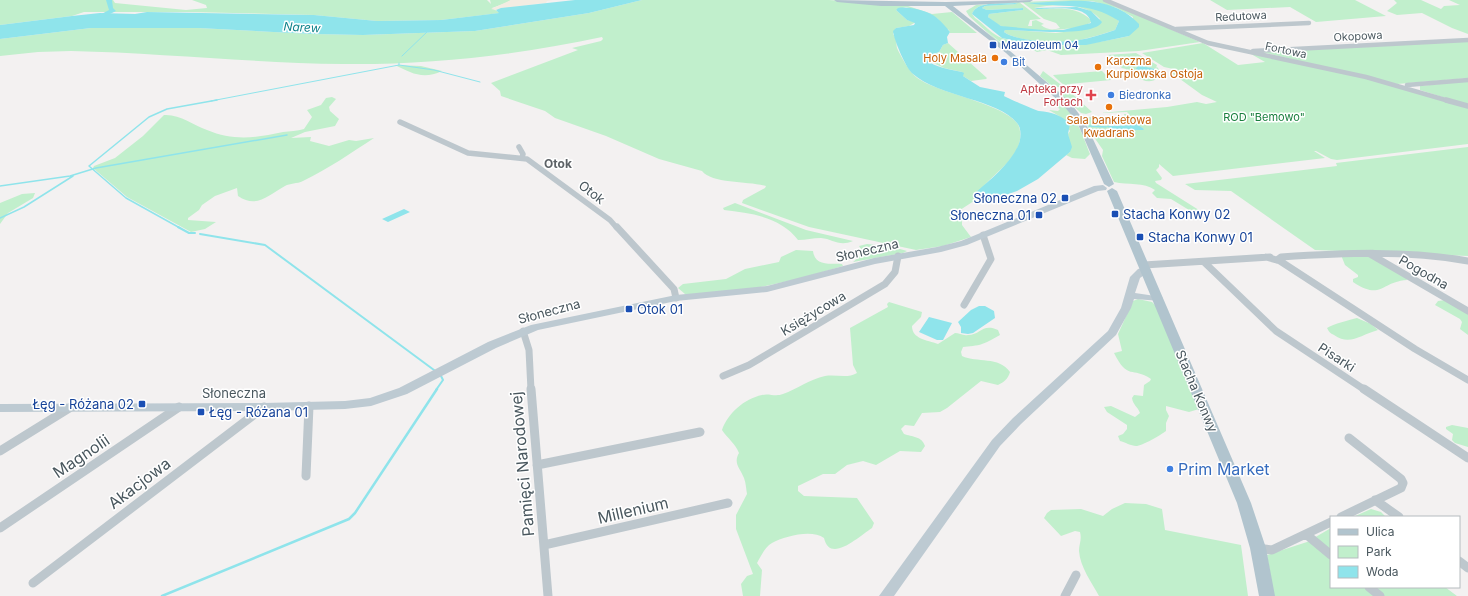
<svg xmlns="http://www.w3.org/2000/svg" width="1468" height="596" font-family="Inter,sans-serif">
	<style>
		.green { fill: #c1efcc; fill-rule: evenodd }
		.sand { fill: #f3ece2 }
		.water { fill: #8fe4eb }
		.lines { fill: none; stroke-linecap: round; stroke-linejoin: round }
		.stream-far3 { stroke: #8fe4eb; stroke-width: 1 }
		.stream-far2 { stroke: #8fe4eb; stroke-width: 1.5 }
		.stream-far1 { stroke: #8fe4eb; stroke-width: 2 }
		.stream { stroke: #8fe4eb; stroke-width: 2.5 }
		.river { fill: #8fe4eb; fill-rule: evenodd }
		.street-far3 { stroke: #bdc7cd; stroke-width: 4.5 }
		.street-far2 { stroke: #bdc7cd; stroke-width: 5.5 }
		.street-far1 { stroke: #bdc7cd; stroke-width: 7 }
		.street { stroke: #bdc7cd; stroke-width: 9 }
		.secondary { fill: #bdcad2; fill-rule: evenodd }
		.primary { fill: #b1c4ce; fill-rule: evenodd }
		.transit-dot { fill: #1a4fb4; stroke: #fff; stroke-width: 1.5 }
		.food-dot { fill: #e8710a; stroke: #fff; stroke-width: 1.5 }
		.shop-dot { fill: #3f7fe0; stroke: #fff; stroke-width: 1.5 }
		.health-dot { fill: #e0444e; stroke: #fff; stroke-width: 1.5 }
		.labels { text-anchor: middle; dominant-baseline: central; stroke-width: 3; stroke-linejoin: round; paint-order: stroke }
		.far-street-label { font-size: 11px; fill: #49575e; stroke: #fff }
		.far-transit-label { font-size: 11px; fill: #164399; stroke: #fff; text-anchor: start }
		.far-food-label { font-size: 11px; fill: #c56008; stroke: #fff; text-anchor: end }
		.far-shop-label { font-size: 11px; fill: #366cbe; stroke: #fff; text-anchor: start }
		.far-health-label { font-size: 11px; fill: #be3a42; stroke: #fff; text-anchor: end }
		.far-park-label { font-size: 11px; fill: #1a7f3e; stroke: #fff }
		.far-water-label { font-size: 12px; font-style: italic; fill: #10838b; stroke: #fff }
		.far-neighbourhood-label { font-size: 12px; font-weight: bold; fill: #5d6266; stroke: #fff }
		.street-label { font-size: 13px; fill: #49575e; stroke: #fff }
		.transit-label { font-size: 13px; fill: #164399; stroke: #fff; text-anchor: start }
		.near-street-label { font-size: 16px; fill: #49575e; stroke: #fff }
		.near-shop-label { font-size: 16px; fill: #366cbe; stroke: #fff; text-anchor: start }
	</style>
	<rect width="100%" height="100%" fill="#f3f1f1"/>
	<path class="green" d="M 0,0 L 113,0 L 115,3 L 186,10 L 207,8 L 206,5 L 192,0 L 487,0 L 491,4 L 490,0 L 511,0 L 506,3 L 492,8 L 500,13 L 441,20 L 377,21 L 314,15 L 188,12 L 84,12 L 72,16 L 0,25 Z
		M 642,0 L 829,0 L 908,6 L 932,14 L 952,12 L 977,33 L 950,33 L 949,30 L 944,27 L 938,19 L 930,14 L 906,7 L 896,10 L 907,20 L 916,22 L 909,26 L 896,28 L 893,34 C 897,39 896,43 897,48 C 900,55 908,69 913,74 C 916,78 924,82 928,84 C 951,95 1002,105 1017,123 C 1021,128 1021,138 1019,144 C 1014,163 985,180 975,197 L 977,199 L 957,212 L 962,220 L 962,225 L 971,237 L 943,246 L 916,250 L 809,227 L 742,203 L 743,200 L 765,188 L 766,186 C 749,181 712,184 702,171 L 659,159 L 606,136 L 555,118 L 545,111 L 501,96 L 500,91 L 491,83 L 578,50 L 572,48 L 601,41 L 603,39 L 602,37 C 518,55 430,65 343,64 C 253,63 162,53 71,51 L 38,52 L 0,56 L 0,39 L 91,28 L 198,28 L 312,34 L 363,35 L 475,31 L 589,13 Z
		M 1070,0 L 1103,0 L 1200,42 L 1139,51 L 1061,55 L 1047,50 L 1037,52 L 1028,47 L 1004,45 L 985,30 L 1003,45 L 1000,44 L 969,16 L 966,11 L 976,5 L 1019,2 L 1041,19 L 1030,20 L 1028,26 L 1032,26 L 1032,21 L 1036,20 L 1044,24 L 1041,25 C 1047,30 1053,30 1060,28 L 1056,23 L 1044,19 L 1022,2 ZM 1092,1 L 1117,8 L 1133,17 L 1129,36 C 1086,46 1043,50 1002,38 C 992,35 983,23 975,18 L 972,14 C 977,0 1003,4 1015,3 L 1017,4 L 985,6 L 982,8 L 987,10 L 1023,8 L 1023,10 L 989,14 L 988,17 C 992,20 996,24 1001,26 C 1016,31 1082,33 1092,21 C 1076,5 1058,9 1037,9 L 1034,8 C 1054,4 1086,2 1100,19 L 1086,29 L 1056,33 L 1012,30 L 1005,30 L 1004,32 C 1018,42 1062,44 1080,40 C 1092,37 1103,34 1115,30 L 1119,21 L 1103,9 L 1090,4 L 1029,3 Z
		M 1210,0 L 1355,0 L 1386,16 L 1316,22 L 1290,7 L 1227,10 Z
		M 1394,0 L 1421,0 L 1441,9 L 1444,6 L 1460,5 L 1449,0 L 1468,0 L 1468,34 L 1452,28 L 1422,13 L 1397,15 L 1387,11 L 1397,3 Z
		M 1468,41 L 1468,78 L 1397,84 L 1257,51 Z
		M 948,43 L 987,78 L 986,79 L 971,81 L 963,76 L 962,72 L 944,68 L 925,59 L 939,52 L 943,45 Z
		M 1203,43 L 1238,65 L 1265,62 L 1251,54 L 1348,73 L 1468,107 L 1468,144 L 1337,160 L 1331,159 L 1316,151 L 1314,151 L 1325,158 L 1173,176 L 1159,164 L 1159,167 L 1156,170 L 1162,178 L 1161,180 L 1155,181 L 1156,183 L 1202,212 L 1200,214 L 1189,210 L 1171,199 L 1157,198 L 1152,193 L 1155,190 C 1144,182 1128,185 1114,182 L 1102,156 L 1103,150 L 1089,130 L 1084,118 L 1090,117 L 1106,121 L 1125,120 L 1124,114 L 1129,114 L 1127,112 L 1100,113 L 1167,107 L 1197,102 L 1206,104 L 1217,102 L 1202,95 L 1169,71 L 1178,70 L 1164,67 L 1142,53 ZM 1133,124 L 1144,129 L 1113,130 L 1109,125 Z
		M 1136,53 L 1157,65 L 1156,68 L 1157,67 L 1161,72 L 1159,71 L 1158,78 C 1146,87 1135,75 1125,69 L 1130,70 L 1122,68 L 1110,58 L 1115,57 L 1106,55 ZM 1137,65 L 1155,69 L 1155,72 L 1149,73 L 1154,77 C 1146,81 1138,78 1133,71 L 1140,72 Z
		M 395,65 L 421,66 L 442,71 C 423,80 411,73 395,65 Z
		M 1043,71 L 1064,87 L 1053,87 L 1040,76 Z
		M 1102,71 L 1111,80 L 1069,84 L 1075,87 C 1065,88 1059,81 1053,75 Z
		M 1468,81 L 1468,105 L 1420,90 L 1420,86 Z
		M 1060,90 L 1068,90 L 1092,112 L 1086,114 L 1081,113 L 1058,92 Z
		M 332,97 L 336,99 L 329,107 L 330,111 L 339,119 L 335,126 L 305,132 L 291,138 L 311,137 L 310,141 L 329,146 L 349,140 L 356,141 L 374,138 C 351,153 328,169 303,181 C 297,184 290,183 285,186 C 268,195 257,209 238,196 L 237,188 L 215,196 L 202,205 L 199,210 L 188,218 L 188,220 L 216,222 L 205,229 L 191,232 L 127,197 L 93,168 L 94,166 L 115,158 L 143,136 L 164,115 C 180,114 193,125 207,130 C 233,141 256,138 283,132 C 290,131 297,131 304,129 L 312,117 L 307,110 L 321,105 L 326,98 Z
		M 1052,101 C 1072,101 1084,139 1090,154 L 1085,159 L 1072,158 L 1066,155 L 1070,152 L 1068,134 L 1070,131 L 1059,116 L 1049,110 L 1058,111 L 1060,109 L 1048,102 Z
		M 1468,147 L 1468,256 L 1315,250 L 1231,191 L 1195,190 L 1185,184 L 1337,166 L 1336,163 Z
		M 35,193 L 33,198 L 8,213 L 0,224 L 0,203 L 22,194 Z
		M 735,203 L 806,230 L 853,241 C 839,247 833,239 821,238 C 813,238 806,240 798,240 C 781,217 751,213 724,210 L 723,208 Z
		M 867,244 L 893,247 L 907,251 L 903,253 L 853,262 L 860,256 L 859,253 L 862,251 L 859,246 Z
		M 796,250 L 813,251 C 815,267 831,263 842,264 L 843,266 L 802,278 L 751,289 L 693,294 L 685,294 L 678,288 L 683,284 L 726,279 L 745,269 L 779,262 L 781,257 Z
		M 1341,255 L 1366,255 L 1406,277 L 1407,280 C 1380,282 1382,301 1353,282 L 1353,279 L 1358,277 L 1358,275 L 1345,265 Z
		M 1138,299 L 1152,302 L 1156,306 L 1199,409 L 1189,412 L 1166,406 L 1166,410 L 1169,416 L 1166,423 L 1166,431 C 1161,435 1142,446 1136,446 C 1131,446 1125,442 1120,441 L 1118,436 L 1123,434 L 1127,429 L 1127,425 L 1107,412 L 1104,407 L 1111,406 L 1135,417 L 1140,413 C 1138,407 1133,405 1132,398 L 1134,395 L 1143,396 L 1144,385 L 1150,381 L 1151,379 C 1132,366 1128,381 1114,353 L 1122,351 L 1118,334 L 1133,301 Z
		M 1445,300 L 1468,313 L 1468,335 L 1460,329 L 1462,322 L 1460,319 L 1435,305 L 1438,301 Z
		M 889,302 L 922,312 L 921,317 L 912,326 C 912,339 927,340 938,344 L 955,333 C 959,333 963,336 968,335 C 981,335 982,323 998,330 L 1000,335 C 994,338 988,342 982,344 C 977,346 969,346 963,347 L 961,352 L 962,356 C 977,363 999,356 1010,372 C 1008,379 1004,382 998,385 L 981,381 L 947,408 L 940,412 L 922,413 L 914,426 L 905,425 L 901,429 L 904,434 C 912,437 922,436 925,446 L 921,452 L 900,451 L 876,465 L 863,461 L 847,465 L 835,474 L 823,474 L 798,486 L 798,491 L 804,496 L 857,498 L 874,523 L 872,528 C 858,537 830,564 824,538 C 812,529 785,536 772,543 C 765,547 761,556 757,563 L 762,570 L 760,596 L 743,596 L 741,584 L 747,576 L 753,574 L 736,529 L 736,515 L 747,494 C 746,489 746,483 744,478 C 740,468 733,463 739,453 C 735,443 728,439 722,430 C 728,413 744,399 762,395 C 769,393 775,397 783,394 C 797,389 810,379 825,376 C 836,374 847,379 857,373 L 853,365 L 850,328 L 888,307 L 887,304 Z
		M 1357,318 L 1371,324 L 1378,330 C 1360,335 1350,346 1334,335 C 1330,333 1329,332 1327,328 C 1333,324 1350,320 1357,318 Z
		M 1452,425 L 1468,428 L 1468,447 L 1455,443 L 1452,440 L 1453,434 L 1446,429 L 1446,427 Z
		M 1125,503 L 1146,504 L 1162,509 L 1165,530 L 1241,545 L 1248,596 L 1099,596 C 1092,583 1080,567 1079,551 C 1079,544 1082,540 1080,532 L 1075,531 L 1061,536 L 1044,518 L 1047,513 L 1051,510 L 1081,509 L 1103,516 L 1112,509 Z
		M 1371,509 L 1381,512 L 1386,517 L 1353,517 Z
		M 1331,528 L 1331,587 L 1445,587 L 1457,596 L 1274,596 L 1267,555 L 1307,542 Z"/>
	<path class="sand" d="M 511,0 L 553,0 L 547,1 L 546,3 L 549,3 L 535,4 L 496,10 L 491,9 Z"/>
	<path class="water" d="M 575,0 L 642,0 L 589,13 L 475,31 L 363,35 L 312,34 L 198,28 L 91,28 L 0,39 L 0,25 L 72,16 L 100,13 L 135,14 L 147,12 L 314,15 L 377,21 L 441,20 L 499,13 L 496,10 L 501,8 Z
		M 1069,1 C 1095,0 1120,4 1139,24 L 1139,27 L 1129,36 L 1086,45 L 1034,45 L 1002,38 L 972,14 C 977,0 1003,4 1015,3 L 1018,4 L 985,6 L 982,8 L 987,10 L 1023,8 L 1023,10 L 989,14 L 988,17 L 1001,26 L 1043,30 L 1063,30 L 1091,23 C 1088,3 1051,9 1037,9 L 1034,8 L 1077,7 L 1091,11 L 1102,22 C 1094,37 1028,31 1012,30 L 1005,30 L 1004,32 C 1017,42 1062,43 1079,40 C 1091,38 1103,34 1115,30 L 1119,21 C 1087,0 1064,9 1028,3 Z
		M 898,8 C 909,6 929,11 937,18 C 942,22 946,27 950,32 L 947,37 L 948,43 L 943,45 L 939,52 L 925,57 L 925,59 C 936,68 949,69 962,72 L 964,73 L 963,76 L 980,87 L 1005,92 L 1004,96 C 1008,98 1036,111 1039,111 C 1052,112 1061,115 1070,124 L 1068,134 L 1072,147 L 1070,152 L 1038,179 L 1017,191 L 988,201 L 977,199 L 975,193 C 990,180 1009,165 1018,146 C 1021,140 1022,128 1017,123 C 998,99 939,97 913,74 C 906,69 894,40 893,31 L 896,28 L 914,25 L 915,23 L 907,20 L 896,10 Z
		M 1138,65 L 1155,69 L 1156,72 L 1149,73 L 1154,78 L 1143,78 L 1135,71 Z
		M 1132,121 L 1144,129 L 1143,130 L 1113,130 L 1106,126 L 1132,125 Z
		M 404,209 L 410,212 L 388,222 L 382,219 Z
		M 979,306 L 985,306 L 994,311 L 995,318 L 973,333 L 968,334 L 961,333 L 961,327 L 958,322 L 971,310 Z
		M 929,317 L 952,323 L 943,340 L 937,340 L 919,332 Z"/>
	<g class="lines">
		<path class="stream-far3" d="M 402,56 L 427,32
			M 399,65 L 434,70 L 480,82
			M 211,101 L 399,65 L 399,63"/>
		<path class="stream-far2" d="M 1070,124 L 1077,125
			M 1089,126 L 1106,127
			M 0,186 L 70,176 L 96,168 L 287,135
			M 0,218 L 24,207 L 73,176
			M 180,228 L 126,198 L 89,166 L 149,117 L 167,109 L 217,100"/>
		<path class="stream-far1" d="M 178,227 L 189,233 L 195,233
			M 200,234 L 265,245 L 434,370
			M 436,390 L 443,380 L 441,376"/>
		<path class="stream" d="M 162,596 L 349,519 L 355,513 L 437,389"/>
		<path class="river" d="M 106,0 L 112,0 L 113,8 L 116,11 L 98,20 L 94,20 L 94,18 L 109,10 Z"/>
		<path class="street-far3" d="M 1105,0 L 1208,43 L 1366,77 L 1449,101
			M 1176,29 L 1309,23
			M 1253,51 L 1468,40
			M 1407,85 L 1468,80"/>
		<path class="street-far2" d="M 1446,100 L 1468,106
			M 400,122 L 468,153 L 527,159 L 610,220 L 617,228
			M 519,147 L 523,154 L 522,158"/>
		<path class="street-far1" d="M 617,227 L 674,289 L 676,298
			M 1370,254 L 1468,311
			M 1266,257 L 1280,261 L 1415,349 L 1468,380
			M 1277,260 L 1281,257 C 1344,253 1406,250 1468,261
			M 1204,262 L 1276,331 L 1365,390
			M 1144,265 L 1270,257
			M 964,305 L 991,259 L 983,235
			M 523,331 L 529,350 L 531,390
			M 723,376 L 749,365 L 885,284 L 895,272 L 898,256"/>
		<path class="street" d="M 531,389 L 548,596
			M 1364,389 L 1468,458
			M 0,451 L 71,407
			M 537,465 L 700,432
			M 306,476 L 309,406
			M 1375,500 L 1399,517
			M 1341,517 L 1401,488 L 1403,483 L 1401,479 L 1349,438
			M 0,528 L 179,407
			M 1307,535 L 1331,555
			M 544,545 L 728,503
			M 1258,548 L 1272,550 L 1331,522
			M 1459,561 L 1468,568
			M 33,583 L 264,407
			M 1369,587 L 1380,596
			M 1065,596 L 1076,575"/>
		<path class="secondary" d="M 1103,185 L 1107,188 L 1106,190 L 1098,191 L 967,245 L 941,252 L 875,264 L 767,292 L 676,301 L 538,330 L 496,348 L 407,394 L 371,406 L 345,409 L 264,411 L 0,412 L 0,404 L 264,403 L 345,401 L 370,398 L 399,388 L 488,342 L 531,325 L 676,295 L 767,286 L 874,258 L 937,247 L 961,241 L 1094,186 Z
			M 1146,267 L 1151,270 L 1140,278 L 1135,293 L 1162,297 L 1163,299 L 1162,301 L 1134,299 L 1131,308 L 1116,335 L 1021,424 L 1000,446 L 894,596 L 879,596 L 992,440 L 1013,418 L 1108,331 L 1121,308 L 1130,277 L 1138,269 Z"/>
		<path class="primary" d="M 834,0 L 946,2 L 1033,0 L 1030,2 L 953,6 L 1010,51 L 1070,102 L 1085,122 L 1114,184 L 1109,187 L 1104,184 L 1077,122 L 1064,106 L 1006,53 L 945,6 L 881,6 L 837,2 Z
			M 1112,188 L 1117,191 L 1251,503 L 1266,548 L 1275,596 L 1259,596 L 1250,548 L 1237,503 L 1107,191 Z"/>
	</g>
	<g class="transit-dot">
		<rect x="989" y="41" width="8" height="8" rx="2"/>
		<rect x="1061" y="194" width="8" height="8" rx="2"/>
		<rect x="1111" y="210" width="8" height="8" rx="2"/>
		<rect x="1035" y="211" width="8" height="8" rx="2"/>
		<rect x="1136" y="233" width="8" height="8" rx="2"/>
		<rect x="625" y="305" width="8" height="8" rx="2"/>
		<rect x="138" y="400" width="8" height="8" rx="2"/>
		<rect x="197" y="408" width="8" height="8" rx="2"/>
	</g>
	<g class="food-dot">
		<circle cx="995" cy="58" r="4"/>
		<circle cx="1098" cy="67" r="4"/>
		<circle cx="1109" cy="107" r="4"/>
	</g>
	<g class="shop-dot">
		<circle cx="1004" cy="62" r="4"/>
		<circle cx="1111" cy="95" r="4"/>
		<circle cx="1170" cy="469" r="4"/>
	</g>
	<path class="health-dot" d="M1089 89h4v4h4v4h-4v4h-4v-4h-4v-4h4z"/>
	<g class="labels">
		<g class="far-street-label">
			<text transform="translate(1241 16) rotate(-3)">Redutowa</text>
			<text transform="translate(1358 36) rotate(-3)">Okopowa</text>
			<text transform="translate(1286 50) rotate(12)">Fortowa</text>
		</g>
		<g class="far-transit-label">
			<text x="1001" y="45">Mauzoleum 04</text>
		</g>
		<g class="far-food-label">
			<text x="987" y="58">Holy Masala</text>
			<text x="1106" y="61" text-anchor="start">Karczma<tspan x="1106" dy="13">Kurpiowska Ostoja</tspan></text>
			<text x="1109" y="120" text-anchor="middle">Sala bankietowa<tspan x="1109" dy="13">Kwadrans</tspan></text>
		</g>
		<g class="far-shop-label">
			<text x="1012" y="62">Bit</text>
			<text x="1119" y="95">Biedronka</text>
		</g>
		<g class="far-health-label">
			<text x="1083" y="89">Apteka przy<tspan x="1083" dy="13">Fortach</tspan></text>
		</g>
		<g class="far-park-label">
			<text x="1264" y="117">ROD "Bemowo"</text>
		</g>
		<g class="far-water-label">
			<text transform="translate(302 27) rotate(3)">Narew</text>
		</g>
		<g class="far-neighbourhood-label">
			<text x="558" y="163">Otok</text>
		</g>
		<g class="street-label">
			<text transform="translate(592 192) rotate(37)">Otok</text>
			<text transform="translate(867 250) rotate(-13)">Słoneczna</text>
			<text transform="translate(1424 272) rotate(30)">Pogodna</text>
			<text transform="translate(549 311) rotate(-15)">Słoneczna</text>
			<text transform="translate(813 313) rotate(-31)">Księżycowa</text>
			<text transform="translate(1337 357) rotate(33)">Pisarki</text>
			<text transform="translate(1197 391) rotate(67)">Stacha Konwy</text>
			<text x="234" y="393">Słoneczna</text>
		</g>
		<g class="transit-label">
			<text x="1057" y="198" text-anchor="end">Słoneczna 02</text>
			<text x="1123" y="214">Stacha Konwy 02</text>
			<text x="1031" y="215" text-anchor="end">Słoneczna 01</text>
			<text x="1148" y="237">Stacha Konwy 01</text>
			<text x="637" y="309">Otok 01</text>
			<text x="134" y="404" text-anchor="end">Łęg - Różana 02</text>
			<text x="209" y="412">Łęg - Różana 01</text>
		</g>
		<g class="near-street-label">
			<text transform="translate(81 456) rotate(-34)">Magnolii</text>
			<text transform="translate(522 464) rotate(-95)">Pamięci Narodowej</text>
			<text transform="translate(139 483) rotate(-37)">Akacjowa</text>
			<text transform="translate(633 510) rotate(-13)">Millenium</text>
		</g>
		<g class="near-shop-label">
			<text x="1178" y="469">Prim Market</text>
		</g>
	</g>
	<rect x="1330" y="516" width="130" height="72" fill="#ffffff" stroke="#b6bcbf"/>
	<rect x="1338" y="529" width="20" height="6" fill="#b1c4ce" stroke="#b6bcbf"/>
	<text x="1366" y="536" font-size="12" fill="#49575e">Ulica</text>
	<rect x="1338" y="546" width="20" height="12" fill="#c1efcc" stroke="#b6bcbf"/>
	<text x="1366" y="556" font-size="12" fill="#49575e">Park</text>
	<rect x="1338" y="566" width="20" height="12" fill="#8fe4eb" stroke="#b6bcbf"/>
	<text x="1366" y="576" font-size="12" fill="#49575e">Woda</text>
</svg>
